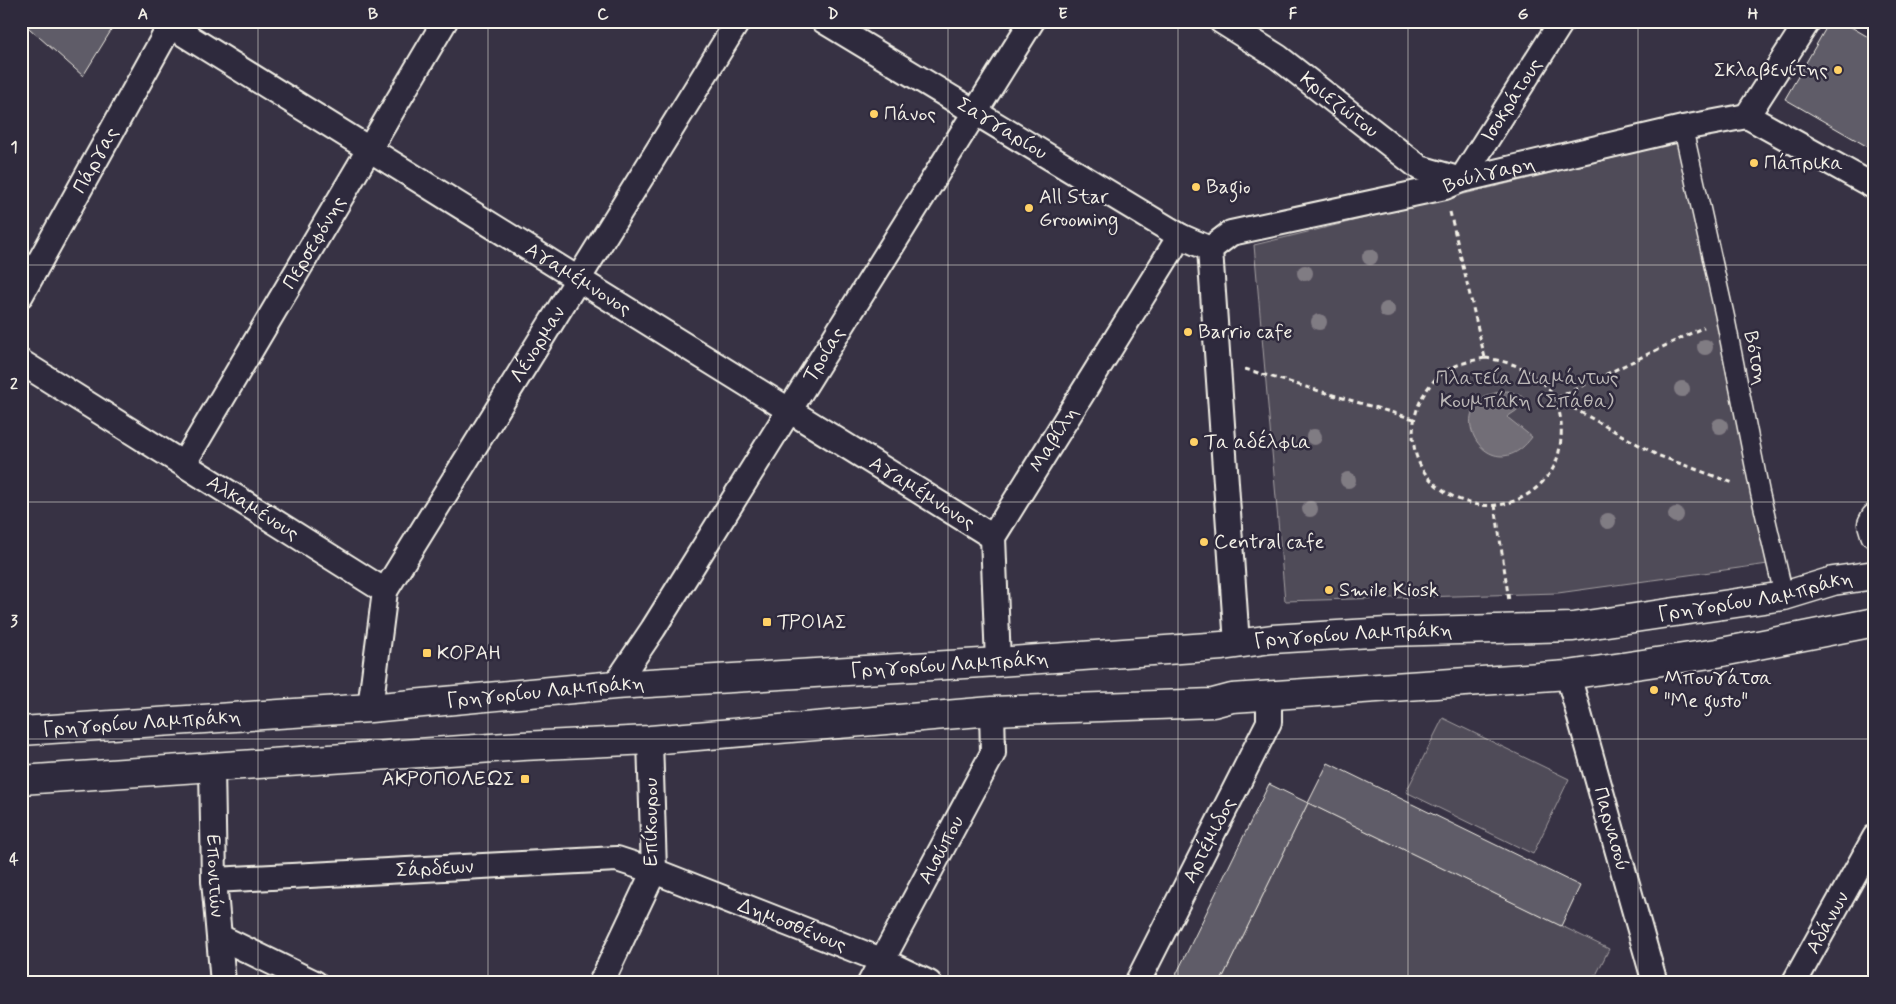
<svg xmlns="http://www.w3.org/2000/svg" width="1896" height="1004" font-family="Mynerve,sans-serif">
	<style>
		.green { fill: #504b59; stroke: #a29ea0 }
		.water { fill: #726e77; stroke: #a6a2a4 }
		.building { fill: #5f5c67; stroke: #f4f1e8 }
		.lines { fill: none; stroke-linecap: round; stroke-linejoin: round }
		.pedestrian-casing { stroke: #f4f1e8; stroke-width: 21 }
		.minor-casing { stroke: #f4f1e8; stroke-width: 28 }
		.tertiary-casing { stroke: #f4f1e8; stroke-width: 31 }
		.secondary-casing { stroke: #f4f1e8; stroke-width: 31 }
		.path { stroke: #f4f1e8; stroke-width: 3; stroke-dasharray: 5 4; stroke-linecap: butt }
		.pedestrian { stroke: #2f2a3d; stroke-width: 18 }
		.minor { stroke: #2f2a3d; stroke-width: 24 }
		.tertiary { stroke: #2f2a3d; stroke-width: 28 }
		.secondary { stroke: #2f2a3d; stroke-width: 28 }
		.tree { fill: #807b83 }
		.grid { fill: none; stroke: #f4f1e8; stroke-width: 1; stroke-opacity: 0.55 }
		.poi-dot { fill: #ffd166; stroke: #2f2a3d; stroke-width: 2 }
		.labels { text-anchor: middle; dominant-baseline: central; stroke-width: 5; stroke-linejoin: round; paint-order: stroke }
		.poi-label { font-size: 20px; fill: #f4f1e8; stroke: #2f2a3d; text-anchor: start }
		.street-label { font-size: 20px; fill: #f4f1e8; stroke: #2f2a3d }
		.park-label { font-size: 20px; fill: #bbb7b6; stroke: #2f2a3d }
		.neatline { fill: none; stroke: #f4f1e8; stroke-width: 2 }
		.grid-label { font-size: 16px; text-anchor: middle; font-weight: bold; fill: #f4f1e8 }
	</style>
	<rect width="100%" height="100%" fill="#373244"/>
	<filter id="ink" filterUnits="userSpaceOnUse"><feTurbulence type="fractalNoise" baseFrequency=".02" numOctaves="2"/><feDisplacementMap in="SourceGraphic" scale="10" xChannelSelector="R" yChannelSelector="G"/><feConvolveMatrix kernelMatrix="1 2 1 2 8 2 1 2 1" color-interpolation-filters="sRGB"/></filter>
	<g filter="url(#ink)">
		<path class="green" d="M 1687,140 L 1768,564 L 1558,593 L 1285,601 L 1254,245 Z
			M 1443,718 L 1569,779 L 1533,854 L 1406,792 Z
			M 1308,803 L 1609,949 L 1592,983 L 1220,983 Z"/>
		<path class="water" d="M 1508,391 L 1520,395 L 1529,402 L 1507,417 L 1532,437 C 1488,497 1432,396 1508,391 Z"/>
		<path class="building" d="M 21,21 L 117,21 L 83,76 Z
			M 1830,21 L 1841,21 L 1875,41 L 1875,151 L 1785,99 Z
			M 1328,763 L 1580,886 L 1561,926 L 1308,803 Z
			M 1269,784 L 1308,803 L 1220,983 L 1172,983 Z"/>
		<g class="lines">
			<defs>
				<path id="pedestrian" d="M 1683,128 L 1725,317 L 1760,493 L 1784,596"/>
				<g id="minor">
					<path id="s1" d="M 163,21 L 993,537"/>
					<path id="s2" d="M 824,21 L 1180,236 L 1210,249 L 1231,233 L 1445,187 L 1461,180 L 1683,128 L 1747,116"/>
					<path id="s3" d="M 1221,21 L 1278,57 L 1420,168 L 1461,180 L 1562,21"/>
					<path d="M 1747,116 L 1875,187"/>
					<path d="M 1747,116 L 1808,21"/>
					<path d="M 1210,249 L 1237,644"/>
					<path id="s4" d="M 21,295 L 170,26"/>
					<path id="s5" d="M 21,362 L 385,591 L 370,708"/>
					<path id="s6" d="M 184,463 L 445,21"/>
					<path id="s7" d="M 385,591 L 738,21"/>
					<path id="s8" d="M 998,662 L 993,537 L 1180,236"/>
					<path id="s9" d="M 1568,675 L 1655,983"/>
					<path id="s10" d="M 615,685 L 653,629 L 1032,21"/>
					<path id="s11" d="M 212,768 L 214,880 L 223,983"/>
					<path id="s12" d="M 214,880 L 617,859 L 654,871 L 881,960 L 929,983"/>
					<path d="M 220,937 L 315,983"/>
					<path d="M 601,983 L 654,871 L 650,740"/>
					<path id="s13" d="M 870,983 L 993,753 L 992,711"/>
					<path id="s14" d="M 1137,983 L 1269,722 L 1269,696"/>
					<path id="s15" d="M 1794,983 L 1875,837"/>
				</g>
				<path id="tertiary" d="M 1875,518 L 1872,524 L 1875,534"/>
				<g id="secondary">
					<path id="s16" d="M 21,731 L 370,708 L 615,685 L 998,662 L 1222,646 L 1272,639 L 1387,632 L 1573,627 L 1784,596 L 1833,581 L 1875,575"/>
					<path d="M 21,780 L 522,746 L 650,740 L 992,711 L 1213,703 L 1232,698 L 1568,675 L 1717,653 L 1875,622"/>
				</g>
			</defs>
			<use href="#pedestrian" class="pedestrian-casing"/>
			<use href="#minor" class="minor-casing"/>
			<use href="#tertiary" class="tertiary-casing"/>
			<use href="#secondary" class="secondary-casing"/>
			<path class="path" d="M 1450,212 L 1485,358
				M 1485,358 C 1531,364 1565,388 1561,438 C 1560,450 1557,464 1550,473 C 1519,516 1463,515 1429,478 C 1402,448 1411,396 1443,373 C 1455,364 1470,361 1485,358 Z
				M 1245,369 L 1414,419
				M 1557,398 L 1704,327
				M 1557,399 L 1657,455 L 1733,483
				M 1495,505 L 1509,601"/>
			<use href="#pedestrian" class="pedestrian"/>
			<use href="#minor" class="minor"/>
			<use href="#tertiary" class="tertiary"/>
			<use href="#secondary" class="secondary"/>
		</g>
		<g class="tree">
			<circle cx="1370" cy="257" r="8"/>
			<circle cx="1305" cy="273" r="8"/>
			<circle cx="1387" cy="310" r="8"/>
			<circle cx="1319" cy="322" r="8"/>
			<circle cx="1705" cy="347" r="8"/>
			<circle cx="1682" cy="389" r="8"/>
			<circle cx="1720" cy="426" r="8"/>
			<circle cx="1314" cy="437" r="8"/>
			<circle cx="1348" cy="480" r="8"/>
			<circle cx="1310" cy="509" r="8"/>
			<circle cx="1676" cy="515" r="8"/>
			<circle cx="1608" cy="521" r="8"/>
		</g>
	</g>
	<path class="grid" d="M 258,21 L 258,983M 488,21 L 488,983M 718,21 L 718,983M 948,21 L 948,983M 1178,21 L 1178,983M 1408,21 L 1408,983M 1638,21 L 1638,983M 21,265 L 1875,265M 21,502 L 1875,502M 21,739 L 1875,739"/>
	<g class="poi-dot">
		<circle cx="1838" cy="70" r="5"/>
		<circle cx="874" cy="114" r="5"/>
		<circle cx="1754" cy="163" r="5"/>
		<circle cx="1196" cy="187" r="5"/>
		<circle cx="1029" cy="208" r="5"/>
		<circle cx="1188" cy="332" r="5"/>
		<circle cx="1194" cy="442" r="5"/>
		<circle cx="1204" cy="542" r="5"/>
		<circle cx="1329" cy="590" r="5"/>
		<rect x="762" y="617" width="10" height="10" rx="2.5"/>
		<rect x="422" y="648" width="10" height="10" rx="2.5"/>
		<circle cx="1654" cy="690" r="5"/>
		<rect x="520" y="774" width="10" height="10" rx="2.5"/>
	</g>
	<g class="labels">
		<g class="poi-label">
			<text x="1828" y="70" text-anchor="end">Σκλαβενίτης</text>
			<text x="884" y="114">Πάνος</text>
			<text x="1764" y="163">Πάπρικα</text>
			<text x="1206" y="187">Bagio</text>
			<text x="1039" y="197">All Star<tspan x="1039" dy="23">Grooming</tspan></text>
			<text x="1198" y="332">Barrio cafe</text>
			<text x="1204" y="442">Τα αδέλφια</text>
			<text x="1214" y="542">Central cafe</text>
			<text x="1339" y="590">Smile Kiosk</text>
			<text x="777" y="622">ΤΡΟΙΑΣ</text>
			<text x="437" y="653">ΚΟΡΑΗ</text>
			<text x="1664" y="678">Μπουγάτσα<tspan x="1664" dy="23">"Me gusto"</tspan></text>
			<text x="515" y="779" text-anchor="end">ΑΚΡΟΠΟΛΕΩΣ</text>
		</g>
		<g class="street-label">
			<text stroke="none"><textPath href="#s3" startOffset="385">Ισοκράτους</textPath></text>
			<text stroke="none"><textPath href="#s3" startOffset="145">Κριεζώτου</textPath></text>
			<text stroke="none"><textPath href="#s2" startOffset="208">Σαγγαρίου</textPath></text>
			<text stroke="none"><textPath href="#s4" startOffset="154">Πάργας</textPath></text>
			<text stroke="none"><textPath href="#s2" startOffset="740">Βούλγαρη</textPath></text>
			<text stroke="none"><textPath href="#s6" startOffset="256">Περσεφόνης</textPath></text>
			<text stroke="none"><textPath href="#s1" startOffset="489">Αγαμέμνονος</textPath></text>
			<text stroke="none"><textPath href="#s7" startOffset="290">Λένορμαν</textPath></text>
			<text stroke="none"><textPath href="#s10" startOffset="391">Τροίας</textPath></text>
			<text transform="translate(1755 358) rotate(79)">Βότση</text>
			<text stroke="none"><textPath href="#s8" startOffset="240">Μαβίλη</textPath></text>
			<text stroke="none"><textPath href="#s1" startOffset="894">Αγαμέμνονος</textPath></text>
			<text stroke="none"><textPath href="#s5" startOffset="274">Αλκαμένους</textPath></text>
			<text stroke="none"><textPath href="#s16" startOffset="1741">Γρηγορίου Λαμπράκη</textPath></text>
			<text stroke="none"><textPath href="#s16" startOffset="1336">Γρηγορίου Λαμπράκη</textPath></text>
			<text stroke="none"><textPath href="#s16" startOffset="931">Γρηγορίου Λαμπράκη</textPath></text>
			<text stroke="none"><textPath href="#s16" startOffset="526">Γρηγορίου Λαμπράκη</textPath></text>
			<text stroke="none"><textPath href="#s16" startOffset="121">Γρηγορίου Λαμπράκη</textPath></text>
			<text transform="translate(651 822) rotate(-90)">Επίκουρου</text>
			<text stroke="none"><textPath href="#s9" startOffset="160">Παρνασού</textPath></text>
			<text stroke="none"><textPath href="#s14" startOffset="160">Αρτέμιδος</textPath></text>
			<text stroke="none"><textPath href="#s13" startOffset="151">Αισώπου</textPath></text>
			<text stroke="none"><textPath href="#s12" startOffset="221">Σάρδεων</textPath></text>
			<text stroke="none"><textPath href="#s11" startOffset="108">Επονιτών</textPath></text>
			<text stroke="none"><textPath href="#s15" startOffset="69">Αδάνων</textPath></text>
			<text stroke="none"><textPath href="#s12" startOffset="591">Δημοσθένους</textPath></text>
		</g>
		<g class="park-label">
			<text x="1527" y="378">Πλατεία Διαμάντως<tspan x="1527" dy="23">Κουμπάκη (Σπάθα)</tspan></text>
		</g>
	</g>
	<rect width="1896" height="1004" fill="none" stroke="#2f2a3d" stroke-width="55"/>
	<rect x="28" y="28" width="1840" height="948" class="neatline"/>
	<g class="grid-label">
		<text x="143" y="19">A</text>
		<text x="373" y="19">B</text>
		<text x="603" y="19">C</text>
		<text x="833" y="19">D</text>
		<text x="1063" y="19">E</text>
		<text x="1293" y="19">F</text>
		<text x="1523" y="19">G</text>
		<text x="1753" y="19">H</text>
		<text x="14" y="152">1</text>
		<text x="14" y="389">2</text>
		<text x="14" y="626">3</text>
		<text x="14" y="864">4</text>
	</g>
</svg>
